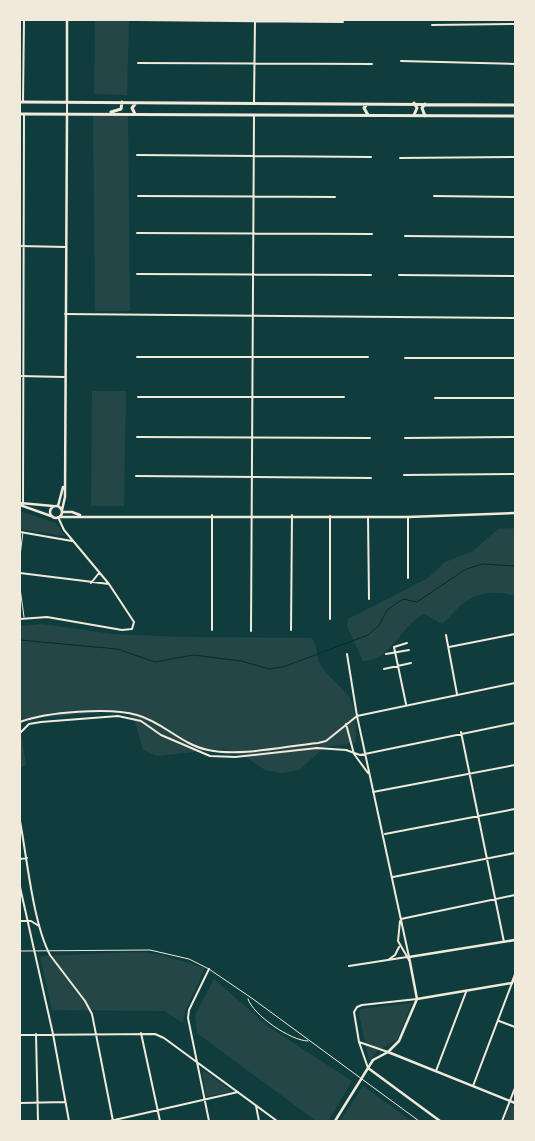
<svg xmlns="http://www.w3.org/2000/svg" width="535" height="1141" font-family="Overpass,sans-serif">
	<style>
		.green { fill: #244646 }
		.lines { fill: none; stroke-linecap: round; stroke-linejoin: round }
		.stream { stroke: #0a2a2b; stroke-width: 1 }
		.service { stroke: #f1e9da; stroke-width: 1 }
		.minor { stroke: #f1e9da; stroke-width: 2 }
		.tertiary { stroke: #f1e9da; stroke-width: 2.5 }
		.secondary { stroke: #f1e9da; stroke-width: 3 }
	</style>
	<rect width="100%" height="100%" fill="#0f3d3e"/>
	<path class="green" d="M 95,20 L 129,20 L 127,95 L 94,94 Z
		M 93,116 L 128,116 L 130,311 L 95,311 Z
		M 92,391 L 126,391 L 124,506 L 91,506 Z
		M 20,511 L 56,523 L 65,536 L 20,529 Z
		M 515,528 L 515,596 C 498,591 479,591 465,602 C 456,608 451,617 442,624 L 425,614 C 402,623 391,662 363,661 L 347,626 L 348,619 L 428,578 L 445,562 L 473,551 L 498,529 Z
		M 42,624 L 113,634 L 183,637 L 311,638 C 318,645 316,655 320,664 C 328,677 340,685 349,697 C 355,706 358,733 355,743 L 325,747 L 299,770 L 281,773 L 265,770 L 240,753 L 224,749 L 157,756 L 143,750 L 135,722 L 127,711 L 122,710 L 42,718 L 22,723 L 21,733 L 26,765 L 20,768 L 20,626 Z
		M 140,952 L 162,955 L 205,968 L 185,1012 L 183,1023 L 165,1011 L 52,1010 L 40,956 Z
		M 214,979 L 269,1027 L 352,1081 L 328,1121 L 316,1121 L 197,1033 L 195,1015 Z
		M 412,1003 L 397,1040 L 377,1051 L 369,1061 L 359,1014 L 360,1009 Z
		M 205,1071 L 230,1090 L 230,1092 L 206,1097 L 202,1073 Z
		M 363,1086 L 411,1121 L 340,1121 Z
		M 511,1104 L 515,1106 L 515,1121 L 504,1121 Z"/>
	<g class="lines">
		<path class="stream" d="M 20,640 L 117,649 L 155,662 L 193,655 L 241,661 L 270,669 L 286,666 L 368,635 L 379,625 L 388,609 L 403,599 L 417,602 L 466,569 L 483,564 L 515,566"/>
		<path class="service" d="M 20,556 L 23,532
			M 20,588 L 24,617
			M 20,951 L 150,950 L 189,959 L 209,969 L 253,999 L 419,1121
			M 248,999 C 253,1015 291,1041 308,1041"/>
		<path class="minor" d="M 138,20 L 343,22
			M 432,25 L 515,24
			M 401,61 L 515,64
			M 138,63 L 372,64
			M 23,102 L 24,20
			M 254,102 L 255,20
			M 67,114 L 67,104
			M 137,155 L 371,157
			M 400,158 L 515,157
			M 138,196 L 335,197
			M 434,196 L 515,197
			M 137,233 L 372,234
			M 405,236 L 515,237
			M 20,246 L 66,247
			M 137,274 L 371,275
			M 399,275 L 515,276
			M 65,314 L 515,318
			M 137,357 L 368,357
			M 405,358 L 515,358
			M 20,376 L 64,377
			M 138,397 L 344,397
			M 435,398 L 515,398
			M 137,437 L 370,438
			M 405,438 L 515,437
			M 404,475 L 515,474
			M 136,476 L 371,478
			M 23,504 L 24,114
			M 212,515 L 212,630
			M 330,516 L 330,619
			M 368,517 L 369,599
			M 20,532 L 72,541
			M 20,573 L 109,584
			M 408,578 L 408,517
			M 91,583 L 99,573
			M 20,619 L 47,617 L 122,630 L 132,629 L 134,622 L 109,584 L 64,530 L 58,517
			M 291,630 L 292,515
			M 251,631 L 254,115
			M 446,635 L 457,694
			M 449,647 L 515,634
			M 347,654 L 357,716 L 409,957
			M 386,654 L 409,650
			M 384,669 L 411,663
			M 406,704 L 394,647 L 407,643
			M 20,722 C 46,712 110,707 137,715 C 163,722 182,745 208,750 C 241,757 285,746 318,743 L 326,741 L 357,716 L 515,683
			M 346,724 L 354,754 L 368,773
			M 461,732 L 504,942
			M 20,733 L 29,724 L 41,722 L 118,716 L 141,721 L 161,735 L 210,756 L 235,757 L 317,748 L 346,750 L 360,755 L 515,723
			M 373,792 L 515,765
			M 20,821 C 27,858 33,923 50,955 L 85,1001 L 92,1014 L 113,1121
			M 385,834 L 515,809
			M 20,859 L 27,858
			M 393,877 L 515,853
			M 20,887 L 53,1034 L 69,1121
			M 401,919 L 515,895
			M 20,921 L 31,921 L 39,926
			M 400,921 L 398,941 L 409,960
			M 388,960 L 395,955 L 399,947
			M 349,966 L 407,957
			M 209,969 L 189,1010 L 188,1018 L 209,1121
			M 499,1021 L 515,1027
			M 141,1033 L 160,1121
			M 36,1034 L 38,1121
			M 20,1035 L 155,1034 L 164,1038 L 277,1121
			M 359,1042 L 368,1068
			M 388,1052 L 359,1042 L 354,1012 L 357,1007 L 362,1005 L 417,999
			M 436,1071 L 466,992
			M 473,1086 L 512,983
			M 20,1103 L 65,1102
			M 256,1106 L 259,1121
			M 110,1121 L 238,1092
			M 502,1121 L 515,1088"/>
		<path class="tertiary" d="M 67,102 L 67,20
			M 20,503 L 53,506
			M 20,505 L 51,516
			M 58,506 L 63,487
			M50 512a6 6 0 1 1 12 0a6 6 0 1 1-12 0Z
			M 62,510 L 65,497 L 67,114
			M 62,512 L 72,512 L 80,515
			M 59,517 L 408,517 L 515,513
			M 417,999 L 512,983 L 515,975
			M 388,1052 L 515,1103
			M 368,1068 L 440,1121
			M 335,1121 L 373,1060 L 388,1052 L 399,1041 L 417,999 L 409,957 L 515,940"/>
		<path class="secondary" d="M 20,102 L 515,105
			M 367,104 L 364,108 L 368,115
			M 425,104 L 422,108 L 425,116
			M 111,112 L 121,109 L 122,102
			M 20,114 L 515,116
			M 135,114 L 132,108 L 135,104
			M 414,115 L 417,108 L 414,103"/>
	</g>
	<rect width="535" height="1141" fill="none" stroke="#f1e9da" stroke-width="42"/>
</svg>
